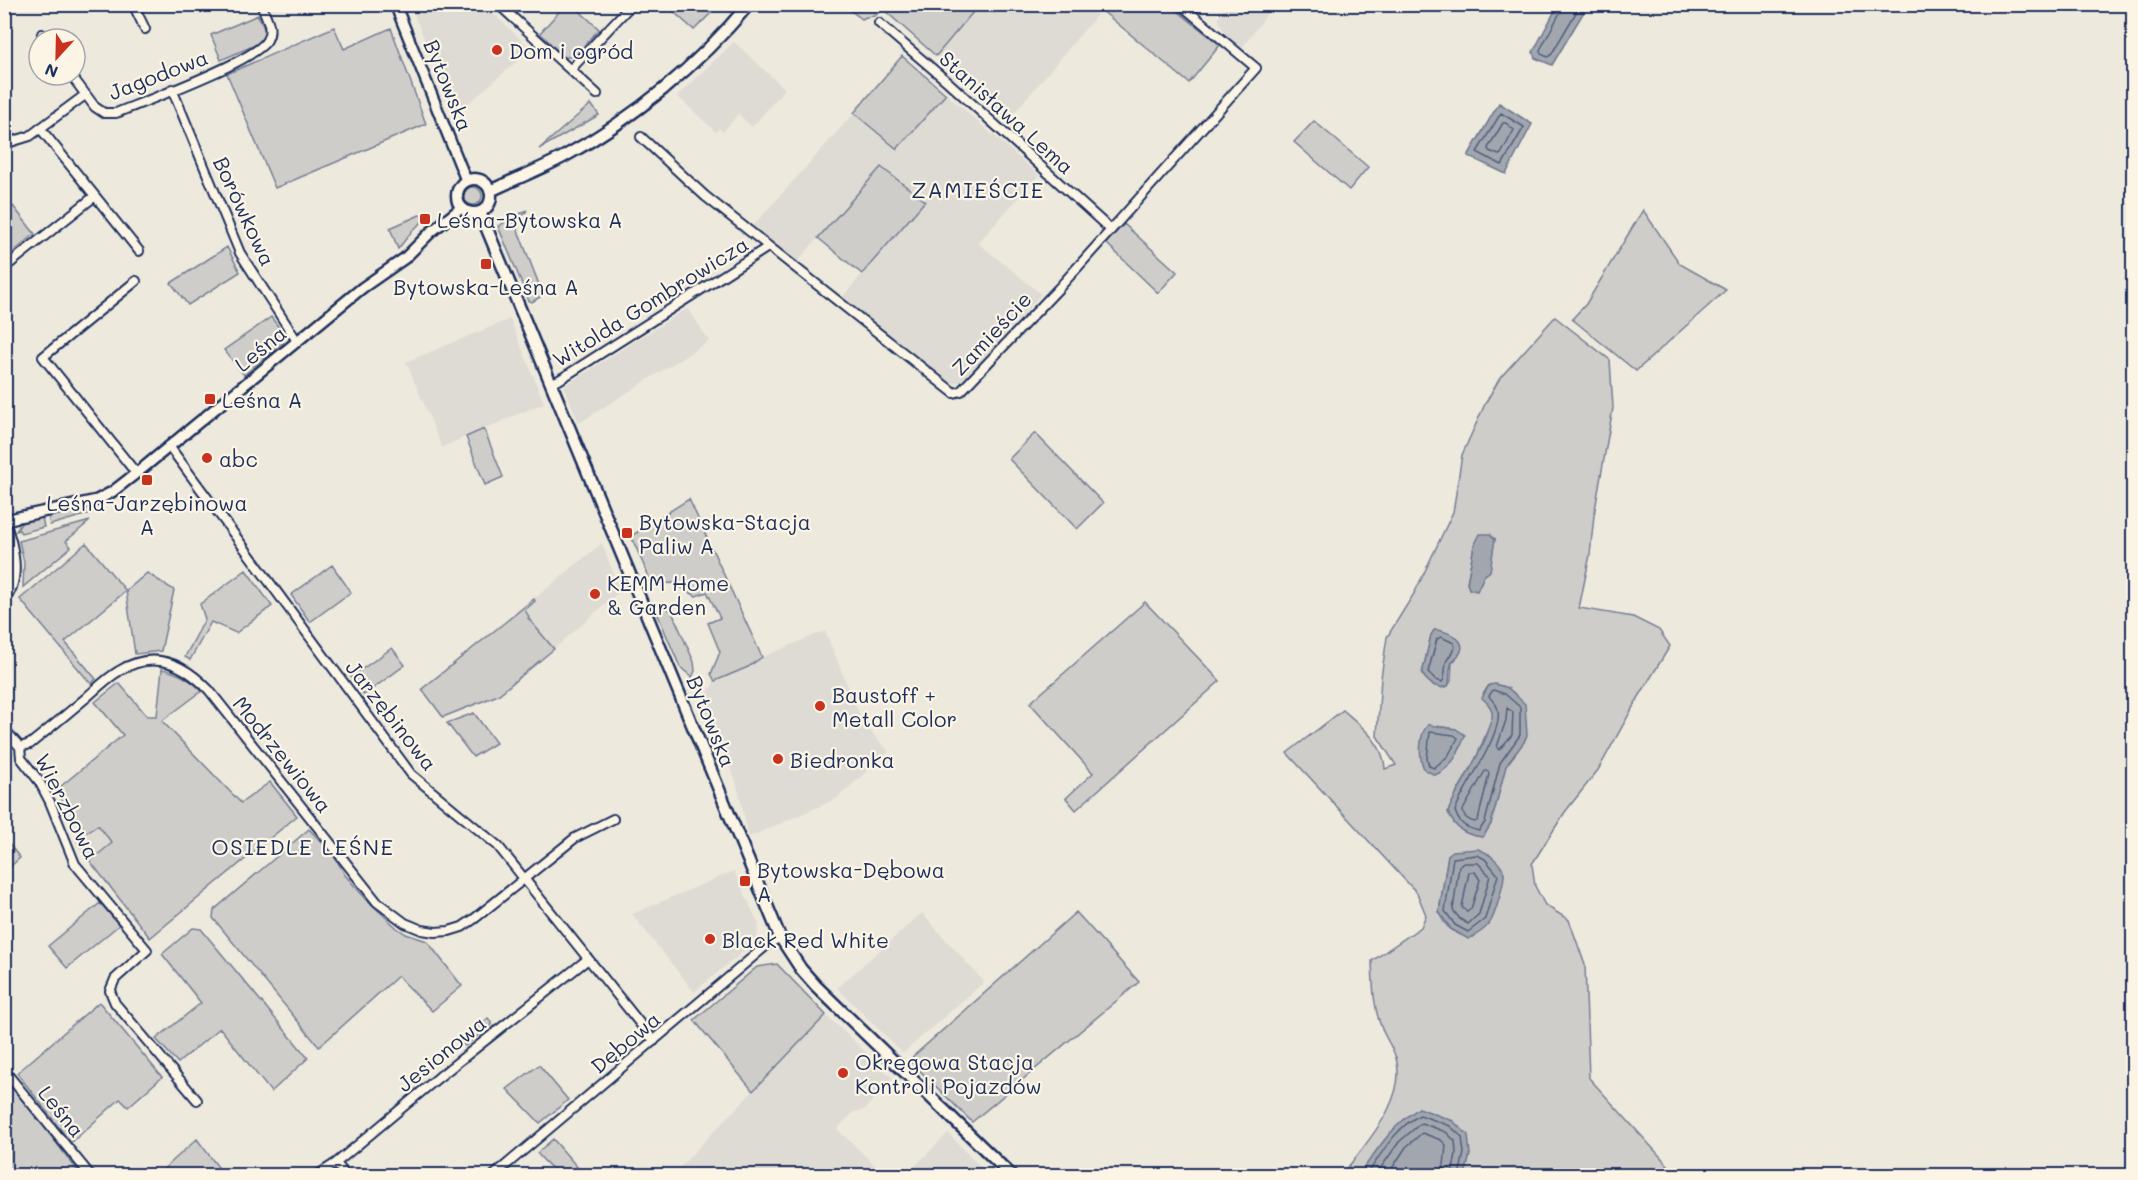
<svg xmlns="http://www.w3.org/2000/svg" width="2138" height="1180" font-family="Mali,sans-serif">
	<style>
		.built { fill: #dedbd4 }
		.green { fill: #cfcdca; stroke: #757e94; stroke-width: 1.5; fill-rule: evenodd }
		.water { fill: #a2a7af; stroke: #6c778f; stroke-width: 1.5 }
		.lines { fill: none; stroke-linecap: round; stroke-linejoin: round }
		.shore { stroke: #515f7e; stroke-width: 1.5 }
		.minor-casing { stroke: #1b2f5e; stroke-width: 12 }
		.tertiary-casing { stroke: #1b2f5e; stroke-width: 14 }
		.secondary-casing { stroke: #1b2f5e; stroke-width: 15 }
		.minor { stroke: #fcf5e5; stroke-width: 8 }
		.tertiary { stroke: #fcf5e5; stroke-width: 9 }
		.secondary { stroke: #fcf5e5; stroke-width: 10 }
		.poi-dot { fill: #c8321e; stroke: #fcf5e5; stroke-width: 2 }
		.labels { text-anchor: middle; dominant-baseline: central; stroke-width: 4.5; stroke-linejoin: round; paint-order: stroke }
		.poi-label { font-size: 21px; fill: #1b2f5e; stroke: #fcf5e5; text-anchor: start }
		.street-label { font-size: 21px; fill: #1b2f5e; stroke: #fcf5e5 }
		.neighbourhood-label { font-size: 22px; letter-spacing: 1.5px; fill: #1b2f5e; stroke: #fcf5e5 }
	</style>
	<rect width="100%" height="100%" fill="#eee9dd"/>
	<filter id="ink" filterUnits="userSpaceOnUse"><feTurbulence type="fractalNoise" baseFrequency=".0167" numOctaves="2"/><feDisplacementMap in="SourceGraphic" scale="12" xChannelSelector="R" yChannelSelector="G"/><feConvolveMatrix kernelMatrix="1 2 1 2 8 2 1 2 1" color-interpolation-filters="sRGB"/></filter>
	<g filter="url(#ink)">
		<path class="built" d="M 410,5 L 484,5 L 531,49 L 456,114 Z
			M 979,5 L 1084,5 L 1097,15 L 1008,120 L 936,56 Z
			M 1228,5 L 1274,5 L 1241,49 L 1226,37 L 1218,18 Z
			M 734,42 L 785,89 L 752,127 L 738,114 L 723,132 L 719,128 L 716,132 L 677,96 Z
			M 946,94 L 1039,175 L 978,243 L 1041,294 L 962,382 L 950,383 L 894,337 L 892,340 L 841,299 L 924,201 L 881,167 L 796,263 L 752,227 L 854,113 L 897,149 Z
			M 688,308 L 709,341 L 579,423 L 564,386 Z
			M 510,319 L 544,403 L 442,447 L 406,362 Z
			M 602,543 L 620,591 L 554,649 L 527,618 L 525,610 L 535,601 L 534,599 Z
			M 825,631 L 863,723 L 889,752 L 836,799 L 749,837 L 736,781 L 702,702 L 715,681 L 748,667 L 762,657 Z
			M 97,824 L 112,844 L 90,861 L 75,842 Z
			M 734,871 L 759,925 L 756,941 L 694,992 L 632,914 Z
			M 922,913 L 984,982 L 903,1053 L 837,988 Z
			M 826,1015 L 893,1078 L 864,1110 L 854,1112 L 837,1129 L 885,1175 L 678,1176 L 675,1172 Z
			M 948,1133 L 988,1175 L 906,1175 Z"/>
		<path class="green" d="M 565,5 L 573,5 L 599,29 L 574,57 L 564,57 L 540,33 Z
			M 666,5 L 713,5 L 716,8 L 694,30 Z
			M 854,5 L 854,4 L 979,5 L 936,56 L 883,9 L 875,16 L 866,17 L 862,19 L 850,10 Z
			M 1105,5 L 1170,5 L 1220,45 L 1189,83 L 1101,10 Z
			M 258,15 L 266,33 L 262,42 L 221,60 L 211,35 Z
			M 334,27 L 344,49 L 391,28 L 426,124 L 275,188 L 227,74 Z
			M 902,56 L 946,94 L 897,149 L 854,113 Z
			M 591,104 L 599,115 L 539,149 Z
			M 1314,121 L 1368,167 L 1349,190 L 1294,142 Z
			M 881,167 L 925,201 L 862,274 L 818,238 Z
			M464 196a9 9 0 1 1 18 0a9 9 0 1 1-18 0Z
			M 13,206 L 35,234 L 5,259 L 5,212 Z
			M 527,210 L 520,220 L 517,228 L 540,287 L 540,297 L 532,302 L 529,301 L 498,226 Z
			M 1643,210 L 1680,264 L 1726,290 L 1636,371 L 1572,319 L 1586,304 Z
			M 429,211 L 431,214 L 413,230 L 398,249 L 390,228 Z
			M 1124,224 L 1177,272 L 1158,293 L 1106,243 Z
			M 227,247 L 240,272 L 188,305 L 171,283 Z
			M 271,317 L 284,334 L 283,343 L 244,375 L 224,350 Z
			M 1555,317 L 1610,360 L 1613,408 L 1594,515 L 1590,555 L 1579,608 L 1633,617 L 1659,630 L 1670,646 L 1637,700 L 1598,770 L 1565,812 L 1532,864 L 1535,886 L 1545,905 L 1569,920 L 1585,965 L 1589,1078 L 1677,1175 L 1662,1175 L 1658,1172 L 1636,1171 L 1626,1176 L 1465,1175 L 1470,1154 L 1419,1108 C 1389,1129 1380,1147 1359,1175 L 1342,1175 C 1365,1144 1408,1100 1396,1058 C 1393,1048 1386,1039 1382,1029 C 1373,1007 1373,985 1372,961 L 1421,927 L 1426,915 L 1417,893 L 1287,753 L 1343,710 C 1361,726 1384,743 1385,769 L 1396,765 L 1377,736 L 1381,678 L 1387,637 L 1415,592 L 1453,512 L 1462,455 L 1485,404 L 1500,378 ZM 1495,539 C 1487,568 1498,570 1467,583 L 1474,546 ZM 1431,635 L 1450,635 L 1456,637 L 1456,659 L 1452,663 L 1451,681 L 1448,686 L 1442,688 L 1422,674 ZM 1489,685 L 1503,686 L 1514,693 L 1526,724 L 1526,735 L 1506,765 L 1491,824 L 1483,837 C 1465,835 1455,829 1448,812 L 1457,792 L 1476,759 L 1493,716 L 1492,709 L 1483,694 ZM 1428,725 L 1456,729 L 1461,747 L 1453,759 L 1441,772 ZM 1489,854 L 1504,874 C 1498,903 1497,919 1473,937 C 1457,937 1444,927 1439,912 L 1448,855 Z
			M 484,429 L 503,477 L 485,485 L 466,437 Z
			M 1035,433 L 1103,503 L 1077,529 L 1009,459 Z
			M 689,499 L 762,657 L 748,667 L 715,681 L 711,674 L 720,652 L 708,623 L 720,618 L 707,592 L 696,596 L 673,583 L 652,584 L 631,536 Z
			M 85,507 L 92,513 L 50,525 L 48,515 Z
			M 42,517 L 44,527 L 21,533 L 19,530 L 16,531 L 22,522 Z
			M 90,521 L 66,541 L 71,547 L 23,587 L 24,562 L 19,541 Z
			M 86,543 L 126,591 L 147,573 L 174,590 L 161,651 L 135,654 L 126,591 L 65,642 L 96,679 L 91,684 L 20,599 Z
			M 332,565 L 351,592 L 310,622 L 291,595 Z
			M 246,570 L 272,606 L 236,633 L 211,622 L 190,660 L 185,657 L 205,619 L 200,604 Z
			M 534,599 L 535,601 L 525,610 L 529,617 L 528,618 L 554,649 L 498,695 L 443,717 L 422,689 Z
			M 1145,602 L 1220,681 L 1076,810 L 1066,798 L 1093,773 L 1030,703 Z
			M 663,605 L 672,612 L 694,662 L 695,671 L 692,677 L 680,667 L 654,606 Z
			M 392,648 L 405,665 L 364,695 L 351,677 Z
			M 162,669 C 179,673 190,679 202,691 L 162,721 L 241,803 L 270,782 L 297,816 L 150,938 L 90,861 L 112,843 L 98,825 L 87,832 L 55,791 L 123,735 L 95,702 L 119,683 L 147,716 L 157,716 Z
			M 474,713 L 496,743 L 473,757 L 447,723 Z
			M 309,829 L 333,854 L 345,875 L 366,899 L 397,928 L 406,934 L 427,941 L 462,986 L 432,1011 L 398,976 L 319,1047 L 213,918 L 214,910 Z
			M 5,839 L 20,858 L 5,871 L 4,871 Z
			M 100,903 L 119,925 L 67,968 L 48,946 Z
			M 1076,912 L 1139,982 L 972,1122 L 909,1060 Z
			M 193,928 L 201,929 L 308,1058 L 271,1092 L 220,1028 L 178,1063 L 156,1039 L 201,1003 L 162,954 Z
			M 777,964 L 826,1015 L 753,1091 L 694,1020 L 757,967 Z
			M 99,1002 L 162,1077 L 128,1107 L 120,1099 L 71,1143 L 17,1073 Z
			M 488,1018 L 492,1024 L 465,1046 L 460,1041 Z
			M 539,1065 L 568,1100 L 540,1123 L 507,1089 Z
			M 5,1076 L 81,1175 L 5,1175 Z
			M 197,1139 L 224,1175 L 157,1175 Z
			M 553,1139 L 584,1175 C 559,1176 553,1172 537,1153 Z"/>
		<path class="water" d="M 1558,5 L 1588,5 L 1552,65 L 1535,58 L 1533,52 Z
			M 1499,103 L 1532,124 L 1506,174 L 1468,156 Z
			M 1480,534 L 1490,534 L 1495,539 L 1490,571 L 1484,576 L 1477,591 L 1469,589 L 1467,583 L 1474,546 Z
			M 1434,630 C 1444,630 1466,638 1461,651 C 1460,656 1454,658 1452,662 C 1448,669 1451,679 1448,686 C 1437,690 1428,683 1422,674 L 1431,635 Z
			M 1495,684 L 1508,688 L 1525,704 L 1527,735 L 1524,742 L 1506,766 L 1491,824 L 1483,837 C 1465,835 1455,829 1448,812 C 1455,791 1500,726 1491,709 C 1490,705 1485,701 1482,698 L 1489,685 Z
			M 1428,725 L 1456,729 L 1465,735 C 1460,751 1451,769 1435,775 L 1425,770 C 1418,759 1419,733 1428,725 Z
			M 1478,849 C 1487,852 1499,861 1503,870 C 1507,878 1495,913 1491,921 C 1487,928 1476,936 1468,939 L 1451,929 L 1439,912 L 1448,855 L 1453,851 Z
			M 1419,1108 L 1453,1121 L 1468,1135 L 1470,1154 L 1465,1175 L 1359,1175 C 1379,1147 1390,1128 1419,1108 Z"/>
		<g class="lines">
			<path class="shore" d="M 1563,4 L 1562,9 L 1540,50 L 1541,54 L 1548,57 L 1551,55 L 1581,4
				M 1501,113 L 1524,127 L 1502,165 L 1477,152 Z
				M 1503,123 L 1506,123 L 1514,130 L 1501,154 L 1499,155 L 1489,151 L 1488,148 Z
				M 1441,637 L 1454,643 L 1455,647 L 1446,662 L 1444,679 L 1442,682 L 1436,680 L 1428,672 L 1437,639 Z
				M 1493,690 L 1505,694 L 1520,707 L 1520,735 L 1500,763 L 1485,822 L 1479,831 C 1466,828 1459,824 1455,811 C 1462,788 1507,730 1497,707 C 1496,703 1491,700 1489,696 Z
				M 1507,708 L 1513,712 L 1512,735 L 1499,750 L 1497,747 L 1506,720 Z
				M 1430,732 L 1454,735 L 1458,738 L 1448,756 L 1434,768 L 1429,766 L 1427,758 Z
				M 1485,771 L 1488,771 L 1489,774 L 1478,820 L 1475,822 C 1469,821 1463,817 1463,810 Z
				M 1477,855 L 1485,859 L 1498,875 L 1485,919 L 1468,932 L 1455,925 L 1445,911 L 1453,858 Z
				M 1464,863 L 1478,863 L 1490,876 L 1479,914 L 1468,924 L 1460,919 L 1453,910 L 1459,866 Z
				M 1469,872 L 1475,872 L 1480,880 L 1471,909 L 1467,912 L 1462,907 Z
				M 1366,1176 C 1382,1153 1395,1128 1420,1115 L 1450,1126 L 1462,1137 L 1464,1153 L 1459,1176
				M 1375,1176 L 1399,1142 L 1421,1123 L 1446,1132 L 1455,1141 L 1456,1153 L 1452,1176
				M 1387,1176 L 1406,1147 L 1422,1133 L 1441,1140 L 1446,1145 L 1443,1176"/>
			<defs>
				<path id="minor" d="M 133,4 L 145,29
					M 498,4 L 597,94
					M 879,23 L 948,82 L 1111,230
					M 42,34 L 45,39
					M 571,69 L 632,4
					M 71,75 L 95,107 L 104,113 L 116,113 C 143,102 256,61 267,40 C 274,28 265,15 261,4
					M 172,89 L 240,253 L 297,341
					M 641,137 L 705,196 L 954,393 L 961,391 L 1058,289 L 1256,68 L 1180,4
					M 4,144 L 30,136 L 85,95
					M 95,196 L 139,251
					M 4,268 L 95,196 L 40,128
					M 136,281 L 43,357 L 136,473
					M 551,383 L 559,380 L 768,247
					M 169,446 L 411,774 L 498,846 L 654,1041
					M 4,520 C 13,542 23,580 4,600
					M 4,729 L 20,747
					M 20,747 L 30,744 C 49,729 68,713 87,697 C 97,688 107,678 119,671 C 154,649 184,664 209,690 L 377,902 L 405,923 L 422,930 L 435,932 L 449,931 L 462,927 L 474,919 L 575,838 L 613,819
					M 20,747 L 21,758 L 39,781 L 50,802 L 75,864 L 147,950 L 115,979 L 110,991 L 115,1003 L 197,1100
					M 4,1070 L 91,1176
					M 336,1163 L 346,1176
					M 316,1176 L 336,1163 L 439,1077 L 588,959
					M 493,1176 L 767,945 L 780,937"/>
				<path id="tertiary" d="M 395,4 L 466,180
					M 4,517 L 5,520 L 97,500 L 112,492 L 143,468 L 362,288 L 405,258 L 431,232 L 461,208"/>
				<path id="secondary" d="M457 196a17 17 0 1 1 34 0a17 17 0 1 1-34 0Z
					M 490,191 C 515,179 541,169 565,156 C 634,118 698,65 749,4
					M 480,212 L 780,937 L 801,969 L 816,986 L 1012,1176"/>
			</defs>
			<use href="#minor" class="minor-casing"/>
			<use href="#tertiary" class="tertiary-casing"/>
			<use href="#secondary" class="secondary-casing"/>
			<use href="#minor" class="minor"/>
			<use href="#tertiary" class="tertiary"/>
			<use href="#secondary" class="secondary"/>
		</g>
	</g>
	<g class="poi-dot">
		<circle cx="497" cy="50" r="6"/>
		<rect x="419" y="213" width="12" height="12" rx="3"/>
		<rect x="480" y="258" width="12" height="12" rx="3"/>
		<rect x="204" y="393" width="12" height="12" rx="3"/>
		<circle cx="207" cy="458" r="6"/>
		<rect x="141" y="474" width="12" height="12" rx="3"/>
		<rect x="621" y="527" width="12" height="12" rx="3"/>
		<circle cx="595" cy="594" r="6"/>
		<circle cx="820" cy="706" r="6"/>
		<circle cx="778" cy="759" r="6"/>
		<rect x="739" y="875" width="12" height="12" rx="3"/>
		<circle cx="710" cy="939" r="6"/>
		<circle cx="843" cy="1073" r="6"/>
	</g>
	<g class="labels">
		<g class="poi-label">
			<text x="509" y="50">Dom i ogród</text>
			<text x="437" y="219">Leśna-Bytowska A</text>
			<text x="486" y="286" text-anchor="middle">Bytowska-Leśna A</text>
			<text x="222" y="399">Leśna A</text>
			<text x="219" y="458">abc</text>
			<text x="147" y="502" text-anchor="middle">Leśna-Jarzębinowa<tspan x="147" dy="24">A</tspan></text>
			<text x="639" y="521">Bytowska-Stacja<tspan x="639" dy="24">Paliw A</tspan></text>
			<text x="607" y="582">KEMM Home<tspan x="607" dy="24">&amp; Garden</tspan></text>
			<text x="832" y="694">Baustoff +<tspan x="832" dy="24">Metall Color</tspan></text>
			<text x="790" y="759">Biedronka</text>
			<text x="757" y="869">Bytowska-Dębowa<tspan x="757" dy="24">A</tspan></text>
			<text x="722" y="939">Black Red White</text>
			<text x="855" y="1061">Okręgowa Stacja<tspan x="855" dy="24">Kontroli Pojazdów</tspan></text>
		</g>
		<g class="street-label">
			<text transform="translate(158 74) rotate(-21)">Jagodowa</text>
			<text transform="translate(449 85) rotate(68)">Bytowska</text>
			<text transform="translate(1007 112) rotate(42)">Stanisława Lema</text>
			<text transform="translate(245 211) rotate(65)">Borówkowa</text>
			<text transform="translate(650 301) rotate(-32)">Witolda Gombrowicza</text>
			<text transform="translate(991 333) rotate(-47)">Zamieście</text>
			<text transform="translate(260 348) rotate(-39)">Leśna</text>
			<text transform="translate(392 715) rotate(52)">Jarzębinowa</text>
			<text transform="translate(712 721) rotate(68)">Bytowska</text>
			<text transform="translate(283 754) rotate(51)">Modrzewiowa</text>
			<text transform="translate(68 806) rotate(63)">Wierzbowa</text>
			<text transform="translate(625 1042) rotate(-40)">Dębowa</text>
			<text transform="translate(441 1053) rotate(-39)">Jesionowa</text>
			<text transform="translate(62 1111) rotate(51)">Leśna</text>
		</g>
		<g class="neighbourhood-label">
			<text x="978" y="189">ZAMIEŚCIE</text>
			<text x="303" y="846">OSIEDLE LEŚNE</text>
		</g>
	</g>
	<rect width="2138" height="1180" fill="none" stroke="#fcf5e5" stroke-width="24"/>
	<rect x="12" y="12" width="2114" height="1156" fill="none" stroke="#1b2f5e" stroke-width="2" filter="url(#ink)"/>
	<g transform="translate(57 57) rotate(202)"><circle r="28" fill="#fcf5e5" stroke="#a2a6af" stroke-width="1.5"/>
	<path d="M0-4.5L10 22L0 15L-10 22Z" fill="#c8321e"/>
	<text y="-9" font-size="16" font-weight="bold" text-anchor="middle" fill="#1b2f5e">N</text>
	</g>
</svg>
